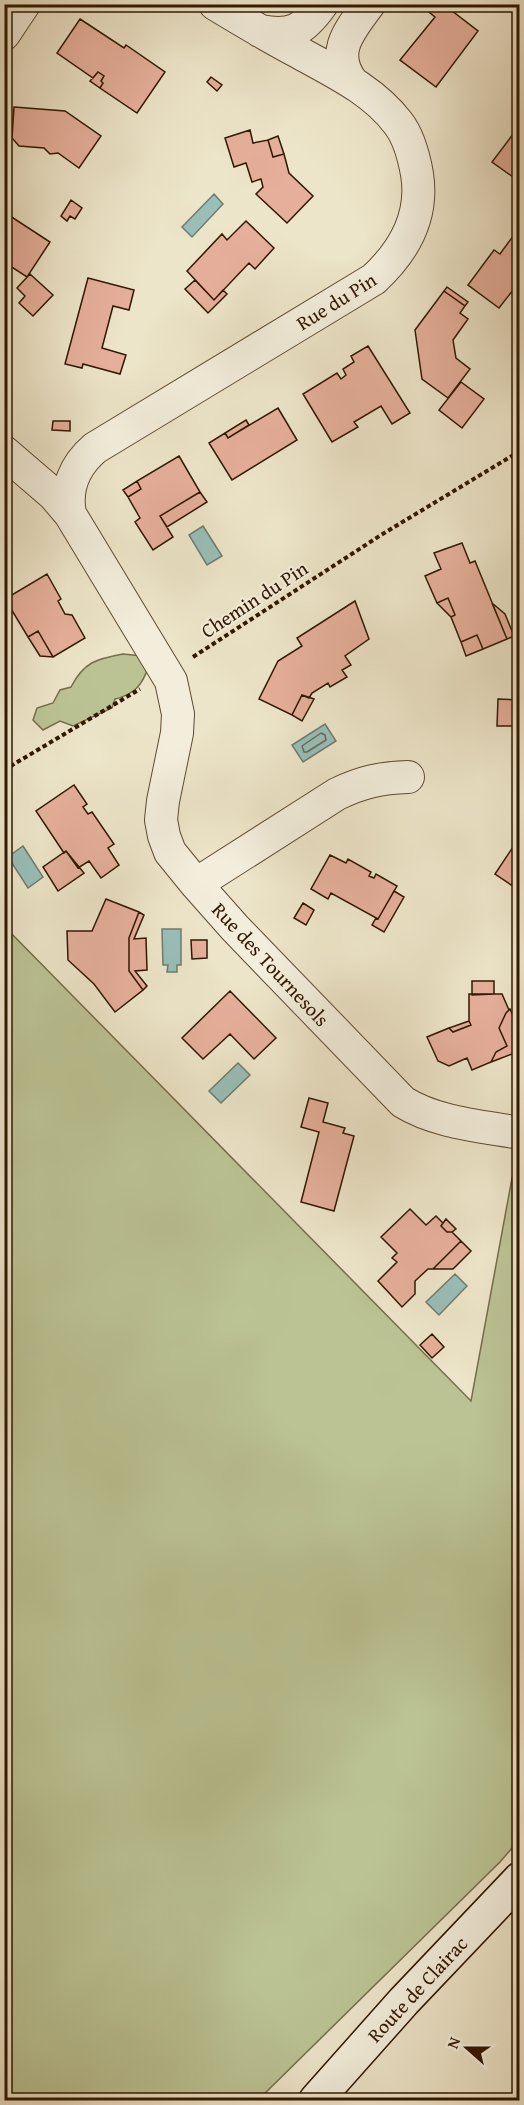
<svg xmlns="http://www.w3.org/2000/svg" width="524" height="2105" font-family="'Gentium Book Plus',serif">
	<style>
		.green { fill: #bbc394; stroke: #766d4a; stroke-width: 1.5 }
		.water { fill: #99bfb9; stroke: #6f7c6f; stroke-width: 1.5 }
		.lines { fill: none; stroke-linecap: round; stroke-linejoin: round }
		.shore { stroke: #656b5d; stroke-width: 1.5 }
		.building { fill: #e6af9b; stroke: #311701; stroke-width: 1.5 }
		.street-casing { stroke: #604a33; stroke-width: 34 }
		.secondary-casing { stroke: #311701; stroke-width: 36 }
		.path { stroke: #311701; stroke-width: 4; stroke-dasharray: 4.5 3; stroke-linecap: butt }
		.street { stroke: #f3eedc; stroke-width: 32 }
		.secondary { stroke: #f3eedc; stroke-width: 33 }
		.labels { text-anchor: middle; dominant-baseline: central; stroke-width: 4.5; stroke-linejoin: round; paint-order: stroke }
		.street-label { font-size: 20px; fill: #311701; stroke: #f3eedc }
	</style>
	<rect width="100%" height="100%" fill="#ede5c9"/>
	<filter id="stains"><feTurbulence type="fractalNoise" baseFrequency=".00333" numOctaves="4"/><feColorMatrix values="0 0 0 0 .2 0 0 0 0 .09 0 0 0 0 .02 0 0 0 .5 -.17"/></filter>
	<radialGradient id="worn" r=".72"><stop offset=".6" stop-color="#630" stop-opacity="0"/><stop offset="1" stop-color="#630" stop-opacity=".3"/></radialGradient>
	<path class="green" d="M 123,654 L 143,656 L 148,667 C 143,685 133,695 115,699 L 112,708 L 73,726 L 60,721 L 43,730 L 33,720 L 37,708 L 53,703 L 60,690 L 71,687 C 84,662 96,659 123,654 Z
		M 4,926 L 471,1401 L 512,1178 L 519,1179 L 519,1840 L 500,1862 L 258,2100 L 5,2100 Z"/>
	<path class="water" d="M 214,194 L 223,204 L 192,237 L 182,227 Z
		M 203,526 L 222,556 L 207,565 L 189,535 Z
		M 325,724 L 336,741 L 303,762 L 292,745 Z
		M 23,846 L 43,877 L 28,888 L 8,857 Z
		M 162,929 L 181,929 L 181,965 L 177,965 L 177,972 L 167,972 L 168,965 L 163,965 Z
		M 238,1063 L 250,1075 L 221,1103 L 209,1091 Z
		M 455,1274 L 467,1286 L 439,1315 L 426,1302 Z"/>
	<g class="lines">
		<path class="shore" d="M 321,733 L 325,735 L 326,740 L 307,752 L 304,752 L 302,746 Z"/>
	</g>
	<path class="building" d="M 434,4 L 443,4 L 478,31 L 436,87 L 400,60 L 435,17 L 429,12 Z
		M 80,19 L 124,48 L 126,45 L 165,72 L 137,113 L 100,88 L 103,83 L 101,81 L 104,76 L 98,72 L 93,78 L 57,53 Z
		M 98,72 L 104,76 L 101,81 L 103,83 L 100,88 L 90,81 Z
		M 211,77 L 222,85 L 217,91 L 207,82 Z
		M 14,107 L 65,111 L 101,136 L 79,168 L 58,153 L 50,154 L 44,148 L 19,146 L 12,138 Z
		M 520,125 L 520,182 L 492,162 Z
		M 250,130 L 253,143 L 268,140 L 273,157 L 284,154 L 289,173 L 313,196 L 287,223 L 256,194 L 263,187 L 261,179 L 252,182 L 246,163 L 234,167 L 225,138 Z
		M 278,136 L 284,154 L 273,157 L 268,140 Z
		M 71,200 L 82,208 L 75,219 L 70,216 L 67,221 L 61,216 Z
		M 4,212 L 50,242 L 27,277 L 4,262 Z
		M 246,221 L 274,248 L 255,269 L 249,263 L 214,300 L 187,271 L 222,234 L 227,240 Z
		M 519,228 L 520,281 L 499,308 L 468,285 L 494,250 L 500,254 Z
		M 30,274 L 53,295 L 33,316 L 19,303 L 25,296 L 17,288 Z
		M 88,278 L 134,290 L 129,310 L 113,306 L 102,348 L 126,355 L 120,374 L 83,364 L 82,368 L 65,364 Z
		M 195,280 L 214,300 L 223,290 L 227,294 L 208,313 L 185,289 Z
		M 447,287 L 468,302 L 465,306 L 444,291 Z
		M 444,291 L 465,306 L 460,313 L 468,319 L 453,340 L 456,358 L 470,369 L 448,398 L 422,379 L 415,330 Z
		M 368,346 L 410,413 L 392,424 L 381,406 L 354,422 L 358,427 L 332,442 L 303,394 L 337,373 L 341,379 L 346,375 L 343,369 L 354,362 L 351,356 Z
		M 461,382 L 484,399 L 462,428 L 439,410 Z
		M 278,408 L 297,440 L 232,480 L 209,443 L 225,433 L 228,438 Z
		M 246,420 L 249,425 L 228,438 L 225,433 Z
		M 53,421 L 70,421 L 70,431 L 52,430 Z
		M 179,456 L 200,492 L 160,516 L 173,537 L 153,550 L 135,522 L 140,518 L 128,497 L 141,489 L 137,481 Z
		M 137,481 L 141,489 L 128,497 L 123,490 Z
		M 200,492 L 207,502 L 167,527 L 160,516 Z
		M 462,543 L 470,563 L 475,561 L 507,639 L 483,649 L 477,635 L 461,642 L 451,617 L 455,615 L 448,598 L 437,603 L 425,576 L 441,569 L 434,553 Z
		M 47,574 L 61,599 L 58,601 L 65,614 L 72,615 L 85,638 L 53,657 L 38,631 L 28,637 L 5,599 Z
		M 448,598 L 455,615 L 451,617 L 437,603 Z
		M 355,601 L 369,639 L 345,656 L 351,665 L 342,670 L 347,677 L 330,687 L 328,683 L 312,693 L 309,698 L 302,695 L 292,715 L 259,699 L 278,661 L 302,646 L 297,638 Z
		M 492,603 L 505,614 L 514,636 L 507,639 Z
		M 38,631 L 53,657 L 40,656 L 28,637 Z
		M 477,635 L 483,649 L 466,656 L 461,642 Z
		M 302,695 L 314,699 L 302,721 L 292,715 Z
		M 498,699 L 520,700 L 520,726 L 497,726 Z
		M 513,747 L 520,747 L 520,772 L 513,772 Z
		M 74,785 L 87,804 L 83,807 L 88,814 L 92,812 L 114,844 L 108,848 L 119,865 L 101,878 L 89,861 L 78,868 L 66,851 L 64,853 L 36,811 Z
		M 517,841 L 520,843 L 520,891 L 495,874 Z
		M 66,851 L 84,873 L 58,891 L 43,867 Z
		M 330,855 L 346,863 L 348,859 L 371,872 L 369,876 L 374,878 L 376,874 L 397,886 L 378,919 L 331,893 L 328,899 L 311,889 Z
		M 394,891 L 404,897 L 384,932 L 372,925 L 376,918 L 378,919 Z
		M 106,899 L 139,912 L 129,938 L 129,971 L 143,990 L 115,1012 L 94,984 L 68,960 L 67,931 L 92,931 Z
		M 303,903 L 314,910 L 306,925 L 294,918 Z
		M 139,912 L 144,915 L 134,939 L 146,938 L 147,970 L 135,971 L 147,986 L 143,990 L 129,971 L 129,938 Z
		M 191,940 L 207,940 L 207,958 L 192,959 Z
		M 472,981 L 494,981 L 494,994 L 472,995 Z
		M 230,991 L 276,1038 L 254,1059 L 230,1034 L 203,1059 L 182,1038 Z
		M 469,994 L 502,994 L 509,1010 L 506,1013 L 499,1028 L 507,1046 L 496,1052 L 491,1062 L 472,1070 L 467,1058 L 449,1066 L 438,1061 L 427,1037 L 449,1028 L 453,1032 L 471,1025 L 469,1021 Z
		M 510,1009 L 520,1030 L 520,1051 L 491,1062 L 496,1052 L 507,1046 L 499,1028 L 506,1013 Z
		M 469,1021 L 471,1025 L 453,1032 L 449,1028 Z
		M 309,1098 L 328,1103 L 323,1122 L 345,1128 L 343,1133 L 354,1136 L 334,1211 L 301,1202 L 319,1132 L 301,1127 Z
		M 410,1209 L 426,1225 L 436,1216 L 443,1223 L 441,1226 L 447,1232 L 452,1232 L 461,1241 L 433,1269 L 428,1269 L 415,1281 L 415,1294 L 402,1307 L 378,1281 L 397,1262 L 392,1258 L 397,1253 L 381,1237 Z
		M 446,1219 L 456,1229 L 452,1232 L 447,1232 L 441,1226 Z
		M 461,1241 L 471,1251 L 453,1269 L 433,1269 Z
		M 432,1334 L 444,1347 L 432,1358 L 420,1345 Z"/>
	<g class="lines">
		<defs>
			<path id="street" d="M 215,4 C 243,21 270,37 298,52 C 334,72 373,90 398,123 C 409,137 414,157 417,174 C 424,217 404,251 374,279 L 95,448 C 75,465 65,488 70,514 L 171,681 L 178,714 L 177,733 L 163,801 L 161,820 L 164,836 L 170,852 L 196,884 L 235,928 L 403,1102 C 437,1123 481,1126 520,1133
				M 260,31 C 291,37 303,31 322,4
				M 4,34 L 24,4
				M 352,82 C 329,52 351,29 369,4
				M 4,452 L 53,494 L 70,514
				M 196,884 L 337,794 C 362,782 380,778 408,777"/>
			<path id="secondary" d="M 316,2100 L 404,2001 L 520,1879"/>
		</defs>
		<use href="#street" class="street-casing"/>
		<use href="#secondary" class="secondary-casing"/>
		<path class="path" d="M 193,657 L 381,535 L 520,451
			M 4,770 L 140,689"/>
		<use href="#street" class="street"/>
		<use href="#secondary" class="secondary"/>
	</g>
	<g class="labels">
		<g class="street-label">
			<text transform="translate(336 301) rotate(-32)">Rue du Pin</text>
			<text transform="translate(254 599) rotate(-33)">Chemin du Pin</text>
			<text transform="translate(271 964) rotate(47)">Rue des Tournesols</text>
			<text transform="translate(417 1989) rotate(-47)">Route de Clairac</text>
		</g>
	</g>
	<rect width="524" height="2105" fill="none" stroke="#ede5c9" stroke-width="24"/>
	<rect x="6" y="6" width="512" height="2093" fill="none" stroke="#311701" stroke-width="3"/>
	<rect x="12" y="12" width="500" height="2081" fill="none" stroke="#311701" stroke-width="1.5"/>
	<g transform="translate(467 2048) rotate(291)" stroke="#f3eedc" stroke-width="4.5" paint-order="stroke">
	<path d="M0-4.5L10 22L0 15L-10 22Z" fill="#311701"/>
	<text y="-9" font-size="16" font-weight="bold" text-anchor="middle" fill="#311701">N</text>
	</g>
	<rect width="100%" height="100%" filter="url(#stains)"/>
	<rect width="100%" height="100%" fill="url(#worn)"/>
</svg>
